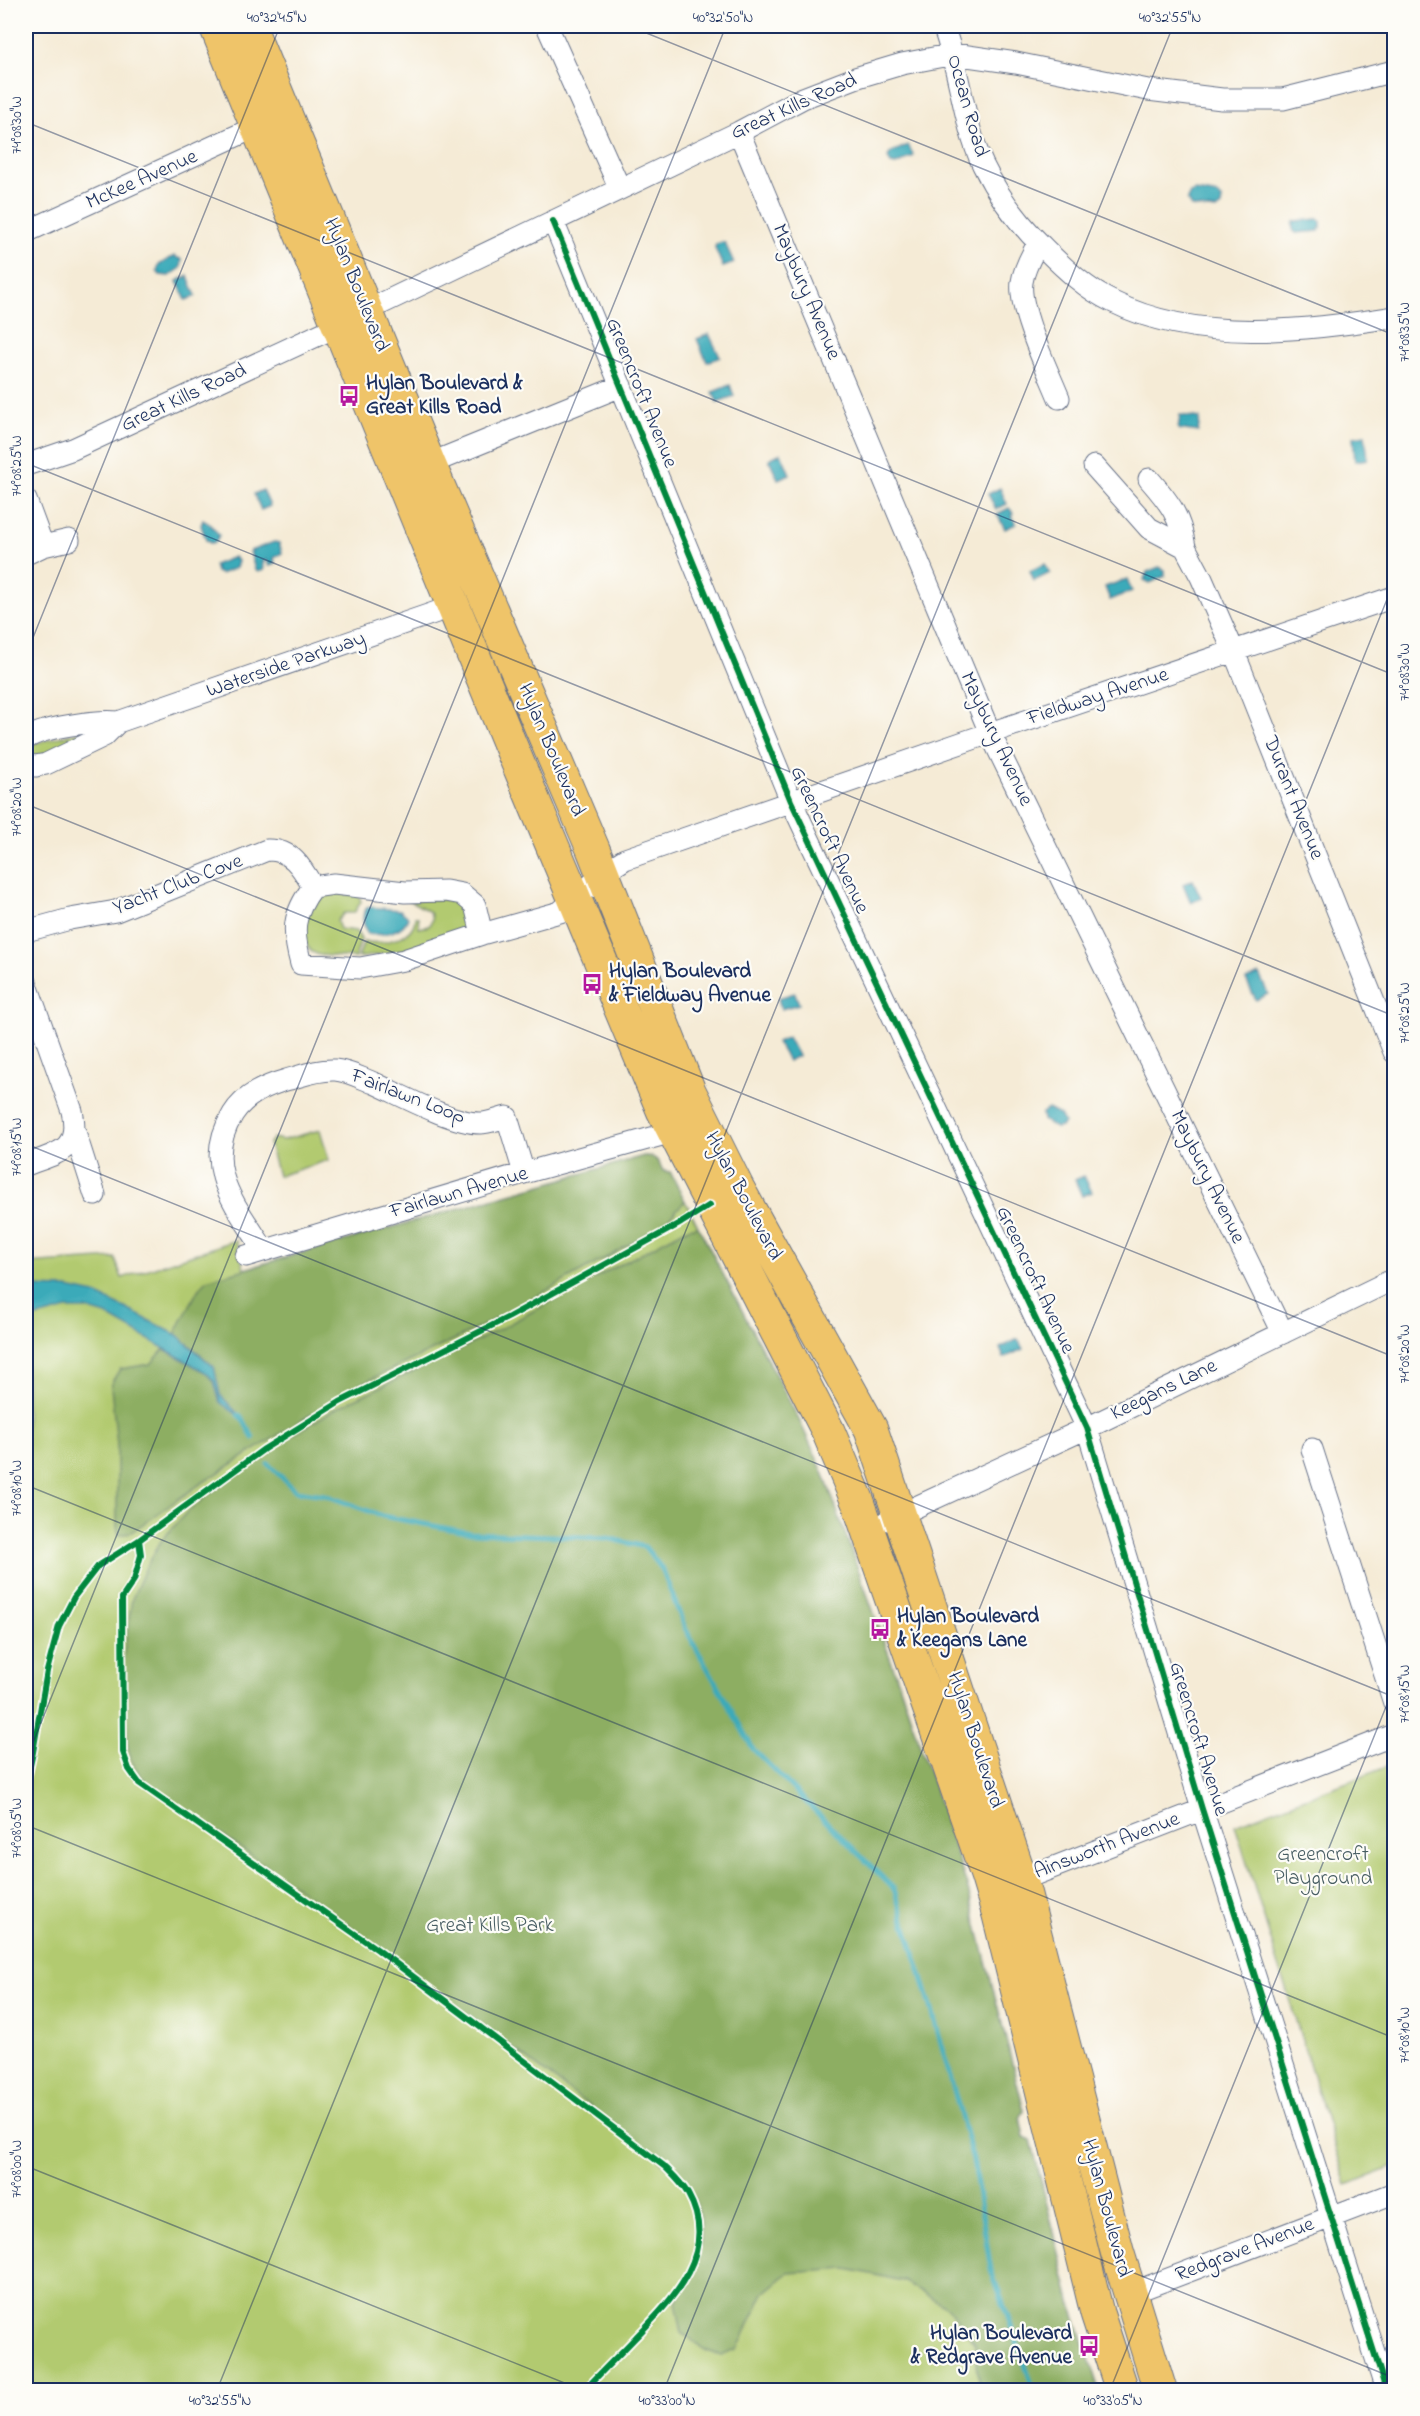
<svg xmlns="http://www.w3.org/2000/svg" width="1420" height="2416" font-family="'Indie Flower',sans-serif">
	<style>
		.green { fill: #b2ca6f; stroke: #667c66; stroke-width: 1.5 }
		.forest { fill: #8dae62; stroke: #546e60; stroke-width: 1.5 }
		.water { fill: #3baab9; stroke: #2b6c8c; stroke-width: 1.5 }
		.lines { fill: none; stroke-linecap: round; stroke-linejoin: round }
		.stream { stroke: #3baab9; stroke-width: 5 }
		.street-casing { stroke: #677188; stroke-width: 23 }
		.primary-casing { stroke: #677188; stroke-width: 35 }
		.street { stroke: #fff; stroke-width: 21 }
		.primary { stroke: #efc469; stroke-width: 33 }
		.cycleway-casing { stroke: #fdfcf7; stroke-width: 10 }
		.cycleway { stroke: #00873e; stroke-width: 6 }
		.ticks { fill: none; stroke: #1b2f5e; stroke-width: 1.5; stroke-opacity: 0.45 }
		.labels { text-anchor: middle; dominant-baseline: central; stroke-width: 4.5; stroke-linejoin: round; paint-order: stroke }
		.street-label { font-size: 21px; fill: #1b2f5e; stroke: #fdfcf7 }
		.poi-label { font-size: 21px; font-weight: bold; fill: #1b2f5e; stroke: #fdfcf7; text-anchor: start }
		.park-label { font-size: 21px; fill: #485e63; stroke: #fdfcf7 }
		.neatline { fill: none; stroke: #1b2f5e; stroke-width: 2 }
		.ticks-label { font-size: 15px; text-anchor: middle; fill: #1b2f5e }
	</style>
	<rect width="100%" height="100%" fill="#fdfcf7"/>
	<filter id="ink" filterUnits="userSpaceOnUse"><feTurbulence type="fractalNoise" baseFrequency=".0167" numOctaves="2"/><feDisplacementMap in="SourceGraphic" scale="12" xChannelSelector="R" yChannelSelector="G"/><feConvolveMatrix kernelMatrix="1 2 1 2 8 2 1 2 1" color-interpolation-filters="sRGB"/></filter>
	<filter id="wash" filterUnits="userSpaceOnUse"><feTurbulence type="fractalNoise" baseFrequency=".008" numOctaves="4" result="noise"/><feDisplacementMap in="SourceGraphic" scale="24" xChannelSelector="R" yChannelSelector="G"/><feGaussianBlur stdDeviation="1.35" result="paint"/><feColorMatrix in="noise" values="0 0 0 0 0 0 0 0 0 0 0 0 0 0 0 0 0 1.4 0 .05"/><feComposite in="paint" operator="in"/></filter>
	<g filter="url(#wash)">
		<rect width="100%" height="100%" fill="#f5ebd6"/>
		<path class="green" d="M 103,726 L 51,757 L 30,756 L 29,754 L 31,744 Z
			M 330,893 L 359,895 L 361,902 L 354,913 L 344,913 L 337,921 L 340,929 L 356,931 L 361,939 L 355,958 L 319,955 L 312,952 L 305,943 C 300,923 312,901 330,893 Z
			M 451,899 C 463,908 473,915 463,930 L 405,950 L 358,958 L 364,941 C 380,946 415,939 415,917 L 418,917 L 419,928 L 429,926 L 432,919 L 430,912 L 409,900 Z
			M 320,1130 L 329,1160 L 278,1176 L 269,1143 L 273,1138 L 283,1140 Z
			M 644,1156 C 656,1156 658,1160 663,1171 L 670,1172 L 800,1422 L 823,1472 L 899,1683 L 967,1886 L 1024,2111 L 1020,2118 L 1024,2137 L 1031,2140 L 1072,2306 L 1099,2390 L 26,2390 L 26,1264 L 115,1258 L 122,1278 L 236,1240 L 244,1269 Z
			M 1394,1764 L 1394,2167 L 1347,2185 L 1235,1825 Z"/>
		<path class="forest" d="M 644,1156 C 656,1156 658,1161 663,1171 L 670,1172 L 685,1201 L 663,1224 L 615,1253 L 481,1327 L 353,1388 L 199,1485 L 130,1533 L 119,1535 L 117,1527 L 117,1444 L 111,1387 L 113,1380 L 120,1369 L 151,1364 L 164,1349 L 207,1373 L 214,1381 L 220,1402 L 240,1416 L 220,1395 L 214,1367 L 192,1347 L 175,1334 L 198,1290 L 207,1280 Z
			M 698,1226 L 800,1422 L 823,1472 L 899,1683 L 967,1886 L 1024,2111 L 1020,2118 L 1024,2137 L 1031,2140 L 1072,2306 L 1099,2390 L 980,2390 L 975,2345 L 949,2308 L 903,2281 L 847,2269 L 788,2273 L 764,2293 L 737,2350 L 721,2356 L 705,2350 L 682,2333 L 676,2302 C 699,2263 716,2222 682,2181 C 673,2171 661,2162 651,2152 L 315,1900 L 152,1787 L 139,1774 L 132,1762 L 127,1745 L 123,1658 L 132,1599 L 144,1571 L 161,1541 L 185,1514 L 214,1490 L 276,1445 L 338,1407 L 479,1340 L 688,1228 Z"/>
		<path class="water" d="M 908,145 L 914,156 L 896,165 L 891,164 L 888,158 L 890,153 Z
			M 1195,191 L 1219,195 L 1222,200 L 1221,206 L 1216,210 L 1191,207 L 1187,199 L 1190,193 Z
			M 1318,219 L 1321,221 L 1321,228 L 1319,228 L 1319,231 L 1296,233 L 1293,230 L 1293,223 L 1295,221 Z
			M 722,242 L 725,243 L 734,263 L 723,267 L 715,248 L 716,244 Z
			M 174,256 L 182,260 L 181,268 L 169,276 L 160,275 L 157,271 L 159,265 Z
			M 188,276 L 196,296 L 186,300 L 177,281 Z
			M 709,334 L 720,357 L 707,362 L 697,339 Z
			M 730,385 L 734,396 L 717,402 L 713,392 Z
			M 1180,415 L 1200,418 L 1198,432 L 1178,429 Z
			M 1365,435 L 1368,459 L 1355,461 L 1353,437 Z
			M 781,453 L 790,474 L 778,479 L 769,459 Z
			M 1000,488 L 1007,504 L 996,509 L 988,494 Z
			M 263,490 L 270,506 L 261,510 L 254,494 Z
			M 1009,508 L 1014,514 L 1012,516 L 1016,524 L 1005,529 L 997,514 Z
			M 203,520 L 210,524 L 219,535 L 216,542 L 210,543 L 206,540 L 201,525 Z
			M 274,542 L 279,543 L 282,553 L 274,558 L 275,564 L 269,566 L 267,560 L 263,561 L 264,570 L 258,572 L 255,570 L 250,551 Z
			M 234,557 L 238,561 L 236,568 L 220,574 L 216,572 L 214,565 Z
			M 1045,564 L 1050,573 L 1034,581 L 1030,571 Z
			M 1159,567 L 1165,570 L 1165,576 L 1150,583 L 1144,580 L 1147,572 Z
			M 1127,579 L 1132,591 L 1110,600 L 1105,587 Z
			M 1193,880 L 1201,898 L 1191,903 L 1183,884 Z
			M 370,907 L 400,910 L 408,917 C 405,932 381,936 368,934 C 363,928 362,916 365,909 Z
			M 1259,974 L 1268,994 L 1256,1000 L 1246,980 Z
			M 795,993 L 799,1004 L 781,1009 L 778,998 Z
			M 788,1037 L 798,1056 L 788,1061 L 777,1042 Z
			M 1048,1109 L 1060,1115 L 1064,1122 L 1061,1127 L 1055,1128 L 1043,1120 L 1042,1113 Z
			M 1084,1176 L 1092,1192 L 1082,1196 L 1075,1180 Z
			M 26,1287 L 68,1288 L 95,1294 L 123,1307 L 177,1335 L 214,1367 L 220,1395 L 243,1419 L 220,1402 L 214,1381 L 207,1373 L 106,1315 L 86,1309 L 67,1309 L 26,1320 Z
			M 1018,1339 L 1023,1349 L 1004,1358 L 1000,1348 Z"/>
		<g class="lines">
			<path class="stream" d="M 238,1415 L 243,1419 L 253,1438
				M 268,1464 L 296,1491 L 325,1495 L 382,1516 L 471,1533 L 607,1538 L 645,1547 L 662,1569 L 685,1628 L 753,1749 L 894,1889 L 930,2003 L 973,2160 L 991,2270 L 1034,2390"/>
		</g>
	</g>
	<g filter="url(#ink)">
		<g class="lines">
			<defs>
				<path id="street" d="M 547,26 L 620,189
					M 943,26 C 960,70 963,123 983,165 C 998,196 1020,225 1045,249 C 1065,269 1086,289 1113,302 C 1197,344 1305,331 1394,317
					M 739,132 L 990,733 L 1283,1333
					M 553,221 L 791,801 L 1087,1428 L 1202,1809 L 1386,2390
					M 26,232 L 258,126
					M 1038,243 C 1032,255 1024,268 1022,282 C 1018,309 1048,371 1059,398
					M 366,311 L 739,132 L 803,98 L 855,78 L 902,64 L 954,54 L 1016,63 L 1148,90 L 1222,99 L 1283,99 L 1394,71
					M 429,464 L 621,386
					M 26,465 L 73,449 L 340,325
					M 1094,466 L 1149,528 L 1185,547 L 1201,577 L 1234,652 L 1394,1052
					M 1149,479 C 1170,503 1180,516 1185,547
					M 26,500 L 43,546
					M 26,554 L 43,546 L 69,540
					M 26,739 C 42,727 97,720 118,722 L 454,606
					M 26,765 L 36,766 L 46,764 L 104,736 L 118,722
					M 26,931 L 70,919 L 116,911 L 267,850 C 292,849 302,868 313,887
					M 482,934 L 475,905 L 462,894 L 446,891 L 405,892 L 334,884 L 313,887 C 292,915 292,931 301,964 L 360,968 L 404,960 L 482,934 L 560,912 L 608,870 L 625,859 L 990,733 L 1394,597
					M 26,982 L 72,1111 C 81,1151 57,1153 26,1165
					M 75,1132 L 95,1195
					M 264,1250 C 237,1207 200,1167 233,1114 C 245,1095 265,1086 286,1080 C 301,1076 318,1069 335,1070 C 348,1071 361,1078 374,1083 C 401,1095 451,1123 480,1123 C 489,1123 498,1119 507,1117 L 524,1173
					M 246,1256 L 524,1173 L 673,1132
					M 1312,1449 L 1394,1703
					M 888,1520 L 1087,1428 L 1394,1279
					M 1021,1880 L 1394,1735
					M 1129,2294 L 1394,2193"/>
				<path id="primary" d="M 216,26 L 509,742 L 663,1110 L 828,1431 L 858,1502 L 987,1875 L 999,1915 L 1097,2313 L 1122,2390
					M 249,26 L 429,464 L 593,849 L 689,1091 L 738,1189 L 871,1429 L 1021,1880 L 1117,2251 L 1160,2390"/>
			</defs>
			<use href="#street" class="street-casing"/>
			<use href="#primary" class="primary-casing"/>
			<use href="#street" class="street"/>
			<use href="#primary" class="primary"/>
			<defs>
				<path id="cycleway" d="M 553,221 L 791,801 L 1087,1428 L 1202,1809 L 1386,2390
					M 139,1540 L 141,1555 L 134,1580 L 122,1598 L 123,1752 L 129,1769 L 139,1783 L 378,1950 L 664,2166 C 672,2174 682,2183 688,2194 C 720,2251 673,2299 636,2337 C 619,2355 601,2372 585,2390
					M 26,1784 L 33,1752 L 47,1671 L 59,1626 L 74,1597 L 98,1566 L 139,1540 L 264,1449 L 340,1402 L 509,1317 L 681,1223 L 710,1205"/>
			</defs>
			<use href="#cycleway" class="cycleway-casing"/>
			<use href="#cycleway" class="cycleway"/>
		</g>
	</g>
	<path class="ticks" d="M 629,26 L 1394,335M 26,122 L 1394,675M 26,463 L 1394,1016M 26,655 L 280,26M 26,804 L 1394,1357M 26,1144 L 1394,1697M 26,1485 L 1394,2038M 26,1760 L 726,26M 26,1825 L 1394,2378M 26,2166 L 582,2390M 217,2390 L 1173,26M 664,2390 L 1394,582M 1110,2390 L 1394,1687"/>
	<defs>
		<symbol id="bus-bare" viewBox="-9 -9 18 18"><path d="M-5-6H5V4H4V6H2V4H-2V6H-4V4H-5ZM-3.5-4V0h7V-4ZM-3.5 1.2v1.5H-2V1.2ZM2 1.2v1.5H3.5V1.2Z" fill="#b5179e" stroke="#fdfcf7" stroke-width="2.5" paint-order="stroke"/></symbol>
	</defs>
	<g fill-rule="evenodd">
		<use href="#bus-bare" x="334" y="381" width="30" height="30"/>
		<use href="#bus-bare" x="577" y="969" width="30" height="30"/>
		<use href="#bus-bare" x="865" y="1614" width="30" height="30"/>
		<use href="#bus-bare" x="1074" y="2331" width="30" height="30"/>
	</g>
	<g class="labels">
		<g class="street-label">
			<text transform="translate(967 106) rotate(74)">Ocean Road</text>
			<text transform="translate(794 107) rotate(-24)">Great Kills Road</text>
			<text transform="translate(142 180) rotate(-24)">McKee Avenue</text>
			<text transform="translate(356 285) rotate(68)">Hylan Boulevard</text>
			<text transform="translate(806 292) rotate(67)">Maybury Avenue</text>
			<text transform="translate(641 393) rotate(68)">Greencroft Avenue</text>
			<text transform="translate(184 398) rotate(-25)">Great Kills Road</text>
			<text transform="translate(286 665) rotate(-19)">Waterside Parkway</text>
			<text transform="translate(1098 697) rotate(-18)">Fieldway Avenue</text>
			<text transform="translate(996 739) rotate(65)">Maybury Avenue</text>
			<text transform="translate(551 750) rotate(67)">Hylan Boulevard</text>
			<text transform="translate(1293 798) rotate(68)">Durant Avenue</text>
			<text transform="translate(829 840) rotate(65)">Greencroft Avenue</text>
			<text transform="translate(178 885) rotate(-21)">Yacht Club Cove</text>
			<text transform="translate(408 1097) rotate(21)">Fairlawn Loop</text>
			<text transform="translate(1207 1177) rotate(64)">Maybury Avenue</text>
			<text transform="translate(459 1193) rotate(-16)">Fairlawn Avenue</text>
			<text transform="translate(743 1196) rotate(62)">Hylan Boulevard</text>
			<text transform="translate(1035 1280) rotate(65)">Greencroft Avenue</text>
			<text transform="translate(1164 1390) rotate(-26)">Keegans Lane</text>
			<text transform="translate(1198 1739) rotate(73)">Greencroft Avenue</text>
			<text transform="translate(975 1740) rotate(72)">Hylan Boulevard</text>
			<text transform="translate(1107 1846) rotate(-21)">Ainsworth Avenue</text>
			<text transform="translate(1106 2208) rotate(75)">Hylan Boulevard</text>
			<text transform="translate(1245 2250) rotate(-21)">Redgrave Avenue</text>
		</g>
		<g class="poi-label">
			<text x="366" y="384">Hylan Boulevard &amp;<tspan x="366" dy="24">Great Kills Road</tspan></text>
			<text x="609" y="972">Hylan Boulevard<tspan x="609" dy="24">&amp; Fieldway Avenue</tspan></text>
			<text x="897" y="1617">Hylan Boulevard<tspan x="897" dy="24">&amp; Keegans Lane</tspan></text>
			<text x="1072" y="2334" text-anchor="end">Hylan Boulevard<tspan x="1072" dy="24">&amp; Redgrave Avenue</tspan></text>
		</g>
		<g class="park-label">
			<text x="1323" y="1855">Greencroft<tspan x="1323" dy="24">Playground</tspan></text>
			<text x="490" y="1926">Great Kills Park</text>
		</g>
	</g>
	<rect width="1420" height="2416" fill="none" stroke="#fdfcf7" stroke-width="66"/>
	<rect x="33" y="33" width="1354" height="2350" class="neatline"/>
	<g class="ticks-label">
		<text x="277" y="22">40°32'45"N</text>
		<text x="723" y="22">40°32'50"N</text>
		<text x="1170" y="22">40°32'55"N</text>
		<text transform="translate(16 125) rotate(-90)" y="5">74°08'30"W</text>
		<text transform="translate(1404 332) rotate(-90)" y="5">74°08'35"W</text>
		<text transform="translate(16 466) rotate(-90)" y="5">74°08'25"W</text>
		<text transform="translate(1404 672) rotate(-90)" y="5">74°08'30"W</text>
		<text transform="translate(16 807) rotate(-90)" y="5">74°08'20"W</text>
		<text transform="translate(1404 1013) rotate(-90)" y="5">74°08'25"W</text>
		<text transform="translate(16 1147) rotate(-90)" y="5">74°08'15"W</text>
		<text transform="translate(1404 1354) rotate(-90)" y="5">74°08'20"W</text>
		<text transform="translate(16 1488) rotate(-90)" y="5">74°08'10"W</text>
		<text transform="translate(1404 1694) rotate(-90)" y="5">74°08'15"W</text>
		<text transform="translate(16 1828) rotate(-90)" y="5">74°08'05"W</text>
		<text transform="translate(1404 2035) rotate(-90)" y="5">74°08'10"W</text>
		<text transform="translate(16 2169) rotate(-90)" y="5">74°08'00"W</text>
		<text x="220" y="2405">40°32'55"N</text>
		<text x="667" y="2405">40°33'00"N</text>
		<text x="1113" y="2405">40°33'05"N</text>
	</g>
</svg>
